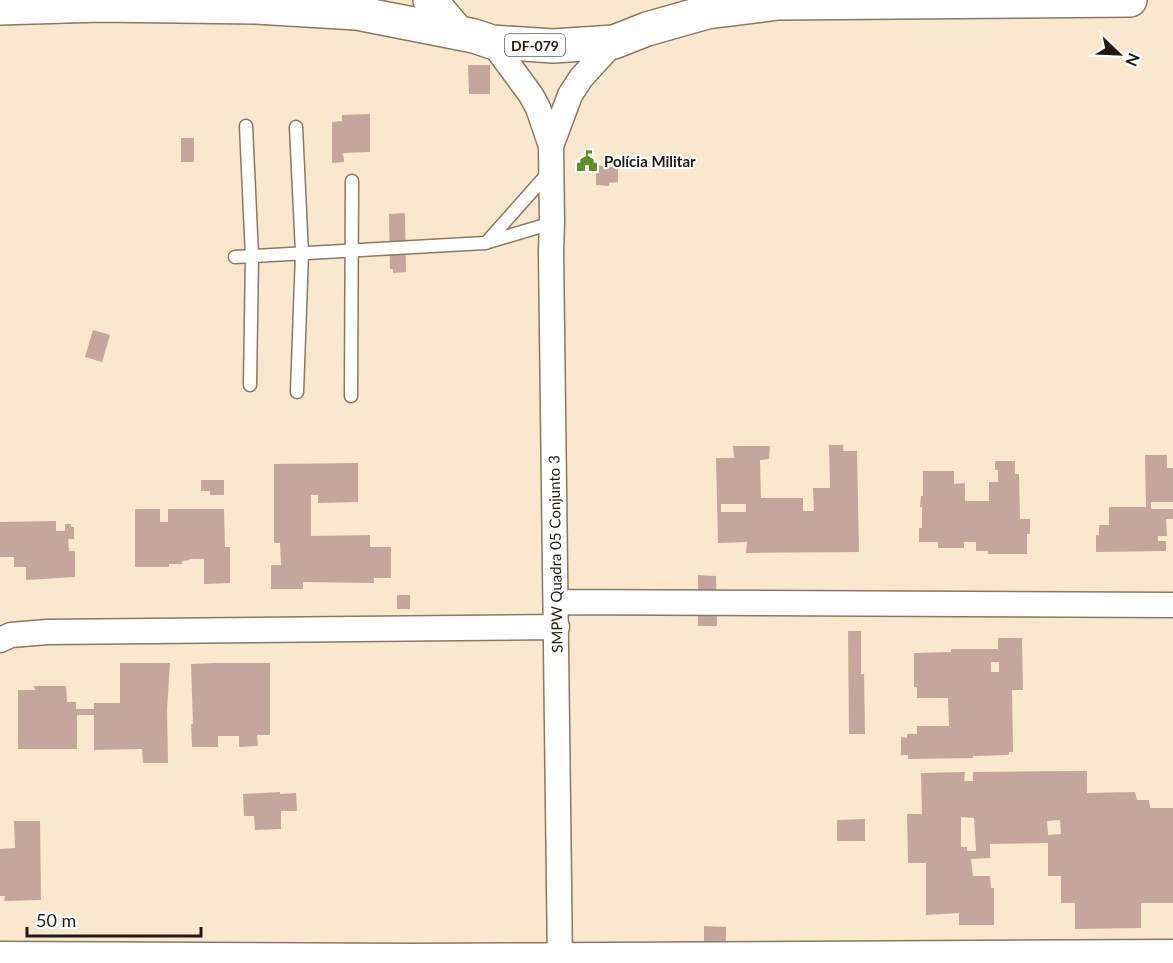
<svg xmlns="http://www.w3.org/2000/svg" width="1173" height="963" font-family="Lato,sans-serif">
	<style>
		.building { fill: #c4a69d; fill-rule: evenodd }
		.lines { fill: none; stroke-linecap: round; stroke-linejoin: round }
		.service-casing { stroke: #897862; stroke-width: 15 }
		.minor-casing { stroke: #897862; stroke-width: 27 }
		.primary-casing { stroke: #897862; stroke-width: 36 }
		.service { stroke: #fff; stroke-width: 12 }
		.minor { stroke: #fff; stroke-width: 24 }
		.primary { stroke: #fff; stroke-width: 33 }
		.labels { text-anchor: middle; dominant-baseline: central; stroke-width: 4.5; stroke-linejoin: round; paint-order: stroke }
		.shield { fill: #fff; stroke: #645f59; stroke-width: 1.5 }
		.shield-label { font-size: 14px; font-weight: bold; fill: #211a12 }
		.poi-label { font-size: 15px; font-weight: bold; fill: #211a12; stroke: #fff; text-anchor: start }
		.street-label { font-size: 15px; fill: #211a12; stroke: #fff }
	</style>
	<rect width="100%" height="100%" fill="#f9e7ce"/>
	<path class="building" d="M 468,65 L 490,65 L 490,94 L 469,94 Z
		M 370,114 L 370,152 L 343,153 L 344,162 L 332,163 L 332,122 L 342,121 L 342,115 Z
		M 181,138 L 194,138 L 194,162 L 181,162 Z
		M 596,165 L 618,168 L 618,182 L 609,183 L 609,186 L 596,185 Z
		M 405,213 L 406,272 L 393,273 L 393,269 L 390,269 L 389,214 Z
		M 93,330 L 110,335 L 102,362 L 85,357 Z
		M 829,445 L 843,445 L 843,451 L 857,451 L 859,552 L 746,553 L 747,542 L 718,543 L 716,458 L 734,458 L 733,446 L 770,446 L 769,459 L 760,460 L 761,498 L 803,498 L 803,511 L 814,511 L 813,488 L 830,488 ZM 721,504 L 746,504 L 746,512 L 721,512 Z
		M 1145,455 L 1167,455 L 1167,468 L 1173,468 L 1173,502 L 1151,502 L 1151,509 L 1173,509 L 1173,519 L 1166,519 L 1167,536 L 1158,536 L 1158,541 L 1166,541 L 1166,551 L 1096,552 L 1096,535 L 1099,535 L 1099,525 L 1109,525 L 1109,507 L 1146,507 Z
		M 995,461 L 1015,461 L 1015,474 L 1019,474 L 1020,519 L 1030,519 L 1030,534 L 1027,534 L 1027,554 L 988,554 L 988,551 L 976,551 L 976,542 L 964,542 L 964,548 L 938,548 L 938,542 L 919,542 L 919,528 L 922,528 L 922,507 L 920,507 L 921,496 L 923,496 L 923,471 L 954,471 L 954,484 L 965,483 L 965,501 L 989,501 L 989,482 L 998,482 L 998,470 L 995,470 Z
		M 358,463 L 358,502 L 318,503 L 318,495 L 311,495 L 311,536 L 370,535 L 370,547 L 391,547 L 391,578 L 374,578 L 374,583 L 303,582 L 303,589 L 271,589 L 271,565 L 281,565 L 280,543 L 274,543 L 274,464 Z
		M 201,480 L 224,480 L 224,495 L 210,495 L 210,491 L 201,491 Z
		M 135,509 L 160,509 L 160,522 L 168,522 L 168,509 L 224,509 L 225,547 L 230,547 L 230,583 L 204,584 L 204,559 L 189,559 L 190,560 L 182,561 L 182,564 L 169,564 L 169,567 L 135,567 Z
		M 56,521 L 56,531 L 65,531 L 65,524 L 71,524 L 71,527 L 74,527 L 74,539 L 68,539 L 69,551 L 75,551 L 75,577 L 26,580 L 26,567 L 14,567 L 14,557 L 0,557 L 0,522 Z
		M 698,575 L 716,576 L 717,626 L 698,626 Z
		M 397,595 L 410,595 L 410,609 L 397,609 Z
		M 848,631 L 861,631 L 861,674 L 864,674 L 865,734 L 849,734 Z
		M 998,638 L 1022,638 L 1023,690 L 1012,690 L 1013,752 L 1009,752 L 1009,755 L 973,756 L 973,758 L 908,759 L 908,755 L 901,755 L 901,737 L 907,738 L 907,734 L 917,734 L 917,726 L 949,726 L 948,698 L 917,698 L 917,687 L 914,687 L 914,653 L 951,652 L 951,649 L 998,649 ZM 991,662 L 999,662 L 999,672 L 991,672 Z
		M 120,663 L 170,663 L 167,709 L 168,763 L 143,763 L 142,749 L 94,750 L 94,715 L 77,715 L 77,749 L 18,749 L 18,690 L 35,690 L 34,686 L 66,686 L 67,702 L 76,702 L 76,709 L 94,709 L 94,703 L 120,703 Z
		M 215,663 L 270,663 L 270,735 L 257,735 L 258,746 L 239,747 L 239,736 L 218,736 L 218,747 L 192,747 L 191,724 L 193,724 L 191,664 Z
		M 1087,771 L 1087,793 L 1135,792 L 1137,800 L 1149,800 L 1150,808 L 1173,808 L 1173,903 L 1141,903 L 1141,928 L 1075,929 L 1075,903 L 1061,903 L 1061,876 L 1048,876 L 1048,843 L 990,844 L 990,858 L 971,859 L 973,876 L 990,876 L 991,888 L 994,888 L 994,925 L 959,925 L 959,913 L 926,915 L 926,863 L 908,863 L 908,858 L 907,814 L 922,814 L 921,773 L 965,772 L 964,781 L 973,781 L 973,772 ZM 961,817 L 974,818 L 976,851 L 967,851 L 967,847 L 961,847 ZM 1060,820 L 1061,834 L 1048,835 L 1047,821 Z
		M 280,792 L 280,794 L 296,793 L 297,811 L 281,811 L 281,829 L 255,830 L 254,816 L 244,816 L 243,794 Z
		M 865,819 L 865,841 L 837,841 L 837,820 Z
		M 14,821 L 40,821 L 41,900 L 4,901 L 5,896 L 0,896 L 0,849 L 15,848 Z
		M 704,926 L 726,927 L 726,963 L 704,963 Z"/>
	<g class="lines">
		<defs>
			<path id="service" d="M 246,126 L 252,256 L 250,385
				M 296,127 L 302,253 L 297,392
				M 486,243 L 550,171
				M 235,257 L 485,243 L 552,223
				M 351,396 L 352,181"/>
			<path id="minor" d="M 492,42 L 531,95 L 538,108 L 551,146
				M 556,602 L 1173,605
				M 0,640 L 11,635 L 47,632 L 557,627
				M 0,954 L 412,956 L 1173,952
				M 560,963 L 551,251 L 552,223 L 551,146 L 570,95 L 581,78 L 614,42"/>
			<path id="primary" d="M 430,0 L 458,33
				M 0,8 L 100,5 L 256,7 L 357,13 L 474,36 L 492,42 L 553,46 L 614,42 L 647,29 L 707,12 L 778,3 L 1130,0"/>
		</defs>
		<use href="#service" class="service-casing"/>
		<use href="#minor" class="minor-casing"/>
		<use href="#primary" class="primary-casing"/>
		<use href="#service" class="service"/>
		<use href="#minor" class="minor"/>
		<use href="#primary" class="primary"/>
	</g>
	<defs>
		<symbol id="civic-bare" viewBox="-9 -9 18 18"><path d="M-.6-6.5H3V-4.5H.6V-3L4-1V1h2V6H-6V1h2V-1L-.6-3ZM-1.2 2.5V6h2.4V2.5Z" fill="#5d9027" stroke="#fff" stroke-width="2.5" paint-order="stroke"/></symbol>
	</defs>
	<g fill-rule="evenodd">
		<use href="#civic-bare" x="572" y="146" width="30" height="30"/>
	</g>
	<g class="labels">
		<rect class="shield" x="505" y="34" width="60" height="22" rx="4.5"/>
		<g class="shield-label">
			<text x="535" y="45">DF-079</text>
		</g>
		<g class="poi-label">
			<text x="604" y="161">Polícia Militar</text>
		</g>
		<g class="street-label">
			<text transform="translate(555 554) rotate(-91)">SMPW Quadra 05 Conjunto 3</text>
		</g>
	</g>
	<g transform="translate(1119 54) rotate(113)" stroke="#ffffff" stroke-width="4.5" paint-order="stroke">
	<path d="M0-4.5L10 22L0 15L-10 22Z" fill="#211a12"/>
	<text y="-9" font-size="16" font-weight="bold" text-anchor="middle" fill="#211a12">N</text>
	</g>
	<path d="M27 927v9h174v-9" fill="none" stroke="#211a12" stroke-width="3"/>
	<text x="36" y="927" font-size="18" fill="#211a12" stroke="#ffffff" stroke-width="4.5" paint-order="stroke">50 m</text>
</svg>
